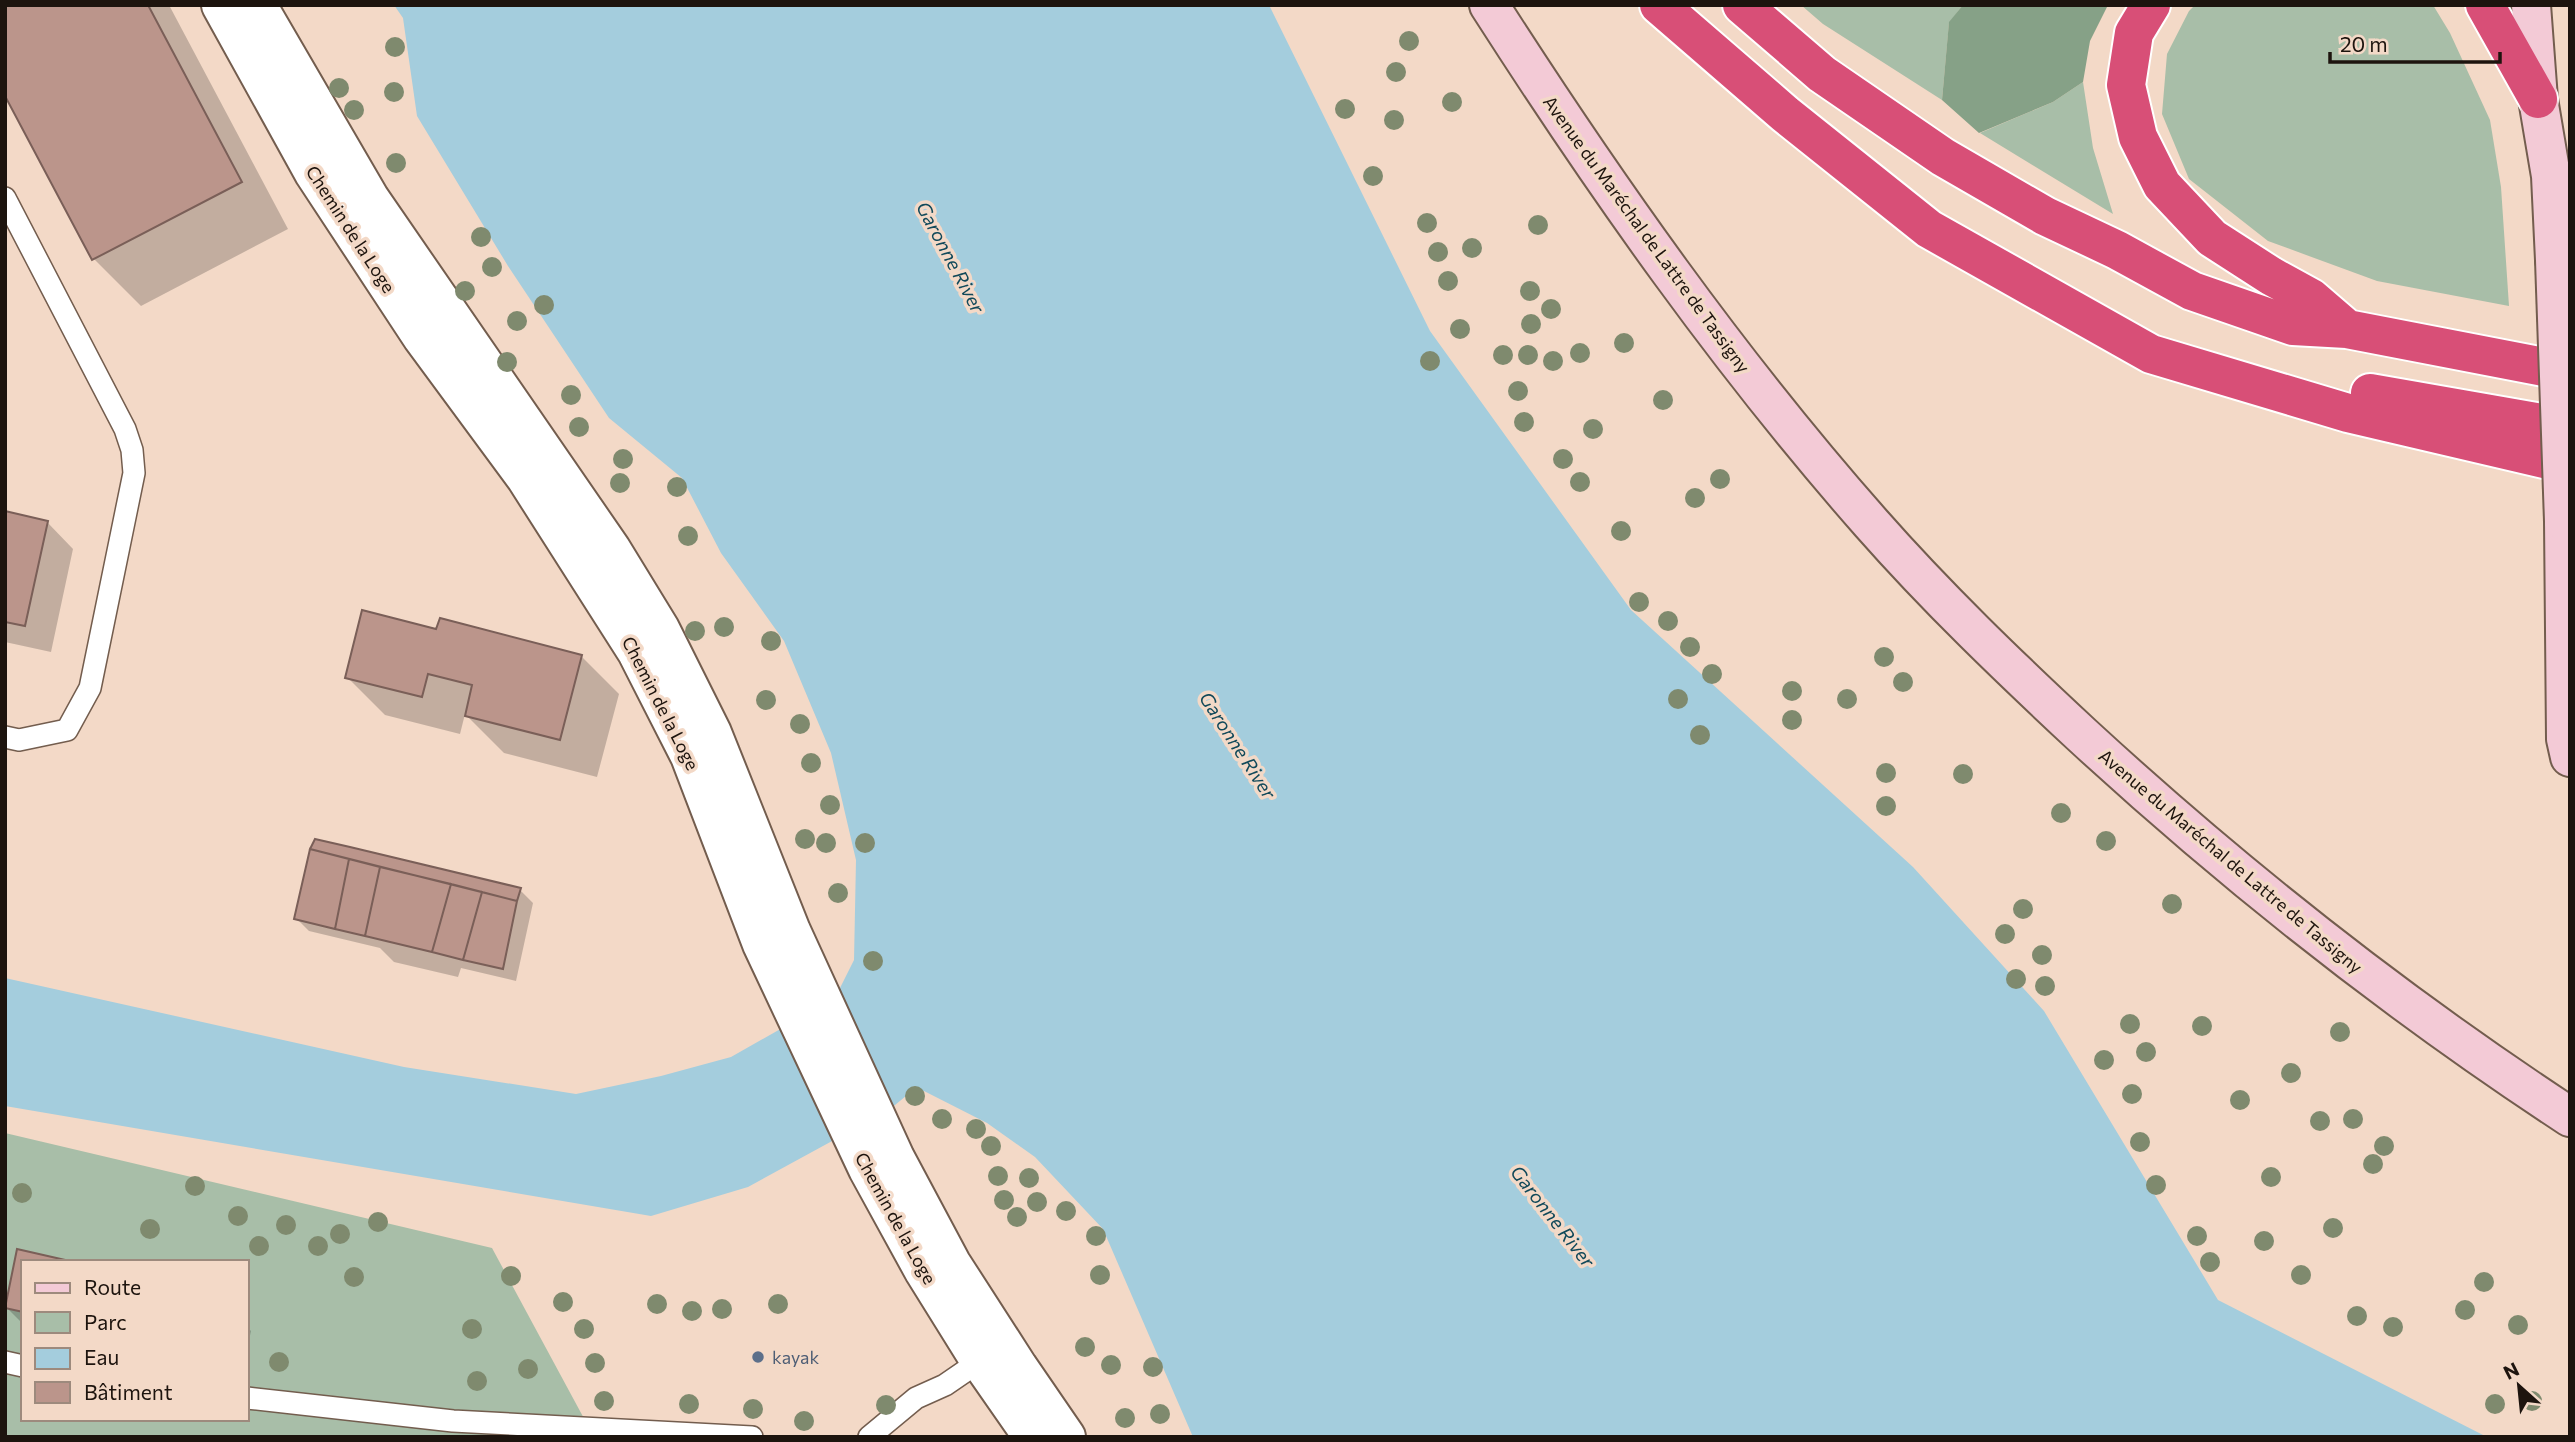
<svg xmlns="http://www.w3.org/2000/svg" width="2575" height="1442" font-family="Commissioner,sans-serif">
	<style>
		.green { fill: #a8bea8; fill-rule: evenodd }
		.forest { fill: #86a187 }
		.water { fill: #a4cddd }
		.shadow { fill: #0003 }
		.building { fill: #bb958b; stroke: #7a5f58; stroke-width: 2 }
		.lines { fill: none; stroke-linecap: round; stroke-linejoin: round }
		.lane-casing { stroke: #735d4e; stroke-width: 24 }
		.street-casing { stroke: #735d4e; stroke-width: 42 }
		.secondary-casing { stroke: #735d4e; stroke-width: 42 }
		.highway-casing { stroke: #fff; stroke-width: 42 }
		.lane { stroke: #fff; stroke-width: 21 }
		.street { stroke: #fff; stroke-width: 38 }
		.secondary { stroke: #f3cad6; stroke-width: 38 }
		.highway { stroke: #d84f77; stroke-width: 38 }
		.secondary-bridge-casing { stroke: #735d4e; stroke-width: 42; stroke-linecap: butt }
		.secondary-bridge { stroke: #f3cad6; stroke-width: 38 }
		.tree { fill: #7f8a6e }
		.service-dot { fill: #5c6f8a; stroke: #f3d9c7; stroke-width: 2.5 }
		.labels { text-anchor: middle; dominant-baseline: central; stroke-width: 7; stroke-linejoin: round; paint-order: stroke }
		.street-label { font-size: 18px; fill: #1d140e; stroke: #f3d9c7 }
		.service-label { font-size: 18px; fill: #4e5e75; stroke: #f3d9c7; text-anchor: start }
		.water-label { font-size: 19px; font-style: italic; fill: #11495a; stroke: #f3d9c7 }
	</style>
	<rect width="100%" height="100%" fill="#f3d9c7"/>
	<path class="green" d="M 1801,5 L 1963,5 L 1949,23 L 1942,100 L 1823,24 Z
		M 2195,5 L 2433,5 L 2450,33 L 2490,120 L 2501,187 L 2509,306 L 2377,281 L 2268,241 L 2189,179 L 2162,114 L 2167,54 L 2189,11 Z
		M 2083,82 L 2093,148 L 2113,214 L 1980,133 L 2053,102 Z
		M 5,1133 L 492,1248 L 594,1437 L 5,1437 ZM 23,1262 L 247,1262 L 247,1419 L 23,1419 Z"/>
	<path class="forest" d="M 1963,5 L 2108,5 L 2090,41 L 2083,82 L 2053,102 L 1979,133 L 1942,100 L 1949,22 Z"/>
	<path class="water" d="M 394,5 L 1269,5 L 1430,331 L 1631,610 L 1913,867 L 2044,1011 L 2218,1300 L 2487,1437 L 1193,1437 L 1103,1229 L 1035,1157 L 987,1123 L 924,1091 L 912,1091 L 889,1110 L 748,1187 L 651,1216 L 5,1106 L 5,978 L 404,1067 L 576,1094 L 661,1076 L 731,1057 L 835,998 L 854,960 L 856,860 L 831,753 L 784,641 L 721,553 L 682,478 L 609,418 L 508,266 L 417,116 L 403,18 Z"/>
	<path class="shadow" d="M 5,5 L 169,5 L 288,229 L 141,306 L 94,259 Z
		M 5,513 L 47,522 L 73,549 L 51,652 L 5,642 Z
		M 437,631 L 581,656 L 619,694 L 597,777 L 504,753 L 465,714 L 460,734 L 385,715 L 347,677 Z
		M 316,841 L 520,890 L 533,903 L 516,981 L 461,968 L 458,977 L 394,962 L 380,948 L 309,931 L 296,918 L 312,850 Z
		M 18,1251 L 23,1262 L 23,1324 L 6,1307 Z
		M 247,1327 L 251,1331 L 247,1349 Z"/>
	<path class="building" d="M 5,5 L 148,5 L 242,182 L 92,260 L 5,96 Z
		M 5,511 L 48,521 L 25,626 L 5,622 Z
		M 362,610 L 436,629 L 440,618 L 582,655 L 560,740 L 465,716 L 472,685 L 428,674 L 422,697 L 345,678 Z
		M 315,839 L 350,847 L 521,888 L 517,901 L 310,849 Z
		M 310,849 L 349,859 L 335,929 L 294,919 Z
		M 349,859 L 380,867 L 365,936 L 335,929 Z
		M 380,867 L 451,884 L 432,952 L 365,936 Z
		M 451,884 L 482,892 L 463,960 L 432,952 Z
		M 482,892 L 517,901 L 503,969 L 463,960 Z
		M 17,1249 L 74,1262 L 23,1262 L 23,1312 L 5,1308 Z"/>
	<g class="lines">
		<defs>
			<path id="lane" d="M 5,198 L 125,429 L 132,450 L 134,473 L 90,688 L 67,730 L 19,740 L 5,737
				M 5,1362 L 23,1366
				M 247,1398 L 453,1421 L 752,1437
				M 869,1437 L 916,1398 L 945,1385 L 980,1361"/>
			<path id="street" d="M 221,5 L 314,173 L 422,337 L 526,478 L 637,652 L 690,756 L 762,944 L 868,1169 L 924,1271 L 980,1361 L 1033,1437
				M 257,5 L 370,199 L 611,549 L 660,629 L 712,733 L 791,931 L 895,1158 L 951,1263 L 1018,1367 L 1066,1437"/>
			<path id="secondary" d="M 1489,5 C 1605,186 1729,362 1871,523 C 1937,598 2009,667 2082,735 C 2234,875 2396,1003 2570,1117
				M 2531,5 L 2538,99 L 2551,176 L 2555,260
				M 2564,521 L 2566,739 L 2570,757"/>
			<path id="highway" d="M 1659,5 L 1785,114 L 1929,229 L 2151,354 L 2348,413 L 2570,465
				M 1742,5 L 1822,74 L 1943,157 L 2045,216 L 2117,250 L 2192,291 L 2293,326 L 2347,329 L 2570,372
				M 2151,5 L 2134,33 L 2126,85 L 2138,137 L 2162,185 L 2212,238 L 2271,276 L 2311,298 L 2347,329
				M 2485,5 L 2538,99
				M 2370,393 L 2570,428"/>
		</defs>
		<use href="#lane" class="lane-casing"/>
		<use href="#street" class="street-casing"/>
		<use href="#secondary" class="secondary-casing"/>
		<use href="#highway" class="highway-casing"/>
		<use href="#lane" class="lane"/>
		<use href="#street" class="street"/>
		<use href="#secondary" class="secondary"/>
		<use href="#highway" class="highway"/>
		<defs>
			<path id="secondary-bridge" d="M 2555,260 L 2564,521"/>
		</defs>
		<use href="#secondary-bridge" class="secondary-bridge-casing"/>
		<use href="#secondary-bridge" class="secondary-bridge"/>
	</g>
	<g class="tree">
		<circle cx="1409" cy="41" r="10"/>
		<circle cx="395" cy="47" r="10"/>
		<circle cx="1396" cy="72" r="10"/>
		<circle cx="339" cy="88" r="10"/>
		<circle cx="394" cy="92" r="10"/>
		<circle cx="1452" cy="102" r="10"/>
		<circle cx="1345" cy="109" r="10"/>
		<circle cx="354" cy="110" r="10"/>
		<circle cx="1394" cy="120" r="10"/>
		<circle cx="396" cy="163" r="10"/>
		<circle cx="1373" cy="176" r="10"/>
		<circle cx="1427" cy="223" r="10"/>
		<circle cx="1538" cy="225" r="10"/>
		<circle cx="481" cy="237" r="10"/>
		<circle cx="1472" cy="248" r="10"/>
		<circle cx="1438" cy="252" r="10"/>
		<circle cx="492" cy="267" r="10"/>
		<circle cx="1448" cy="281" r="10"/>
		<circle cx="465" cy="291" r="10"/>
		<circle cx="1530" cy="291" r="10"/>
		<circle cx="544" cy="305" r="10"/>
		<circle cx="1551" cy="309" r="10"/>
		<circle cx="517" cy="321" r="10"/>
		<circle cx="1531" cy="324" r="10"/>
		<circle cx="1460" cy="329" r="10"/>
		<circle cx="1624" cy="343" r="10"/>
		<circle cx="1580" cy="353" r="10"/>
		<circle cx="1503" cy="355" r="10"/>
		<circle cx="1528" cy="355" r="10"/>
		<circle cx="1430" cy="361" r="10"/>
		<circle cx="1553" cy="361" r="10"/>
		<circle cx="507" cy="362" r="10"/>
		<circle cx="1518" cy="391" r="10"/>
		<circle cx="571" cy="395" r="10"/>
		<circle cx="1663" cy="400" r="10"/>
		<circle cx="1524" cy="422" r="10"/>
		<circle cx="579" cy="427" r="10"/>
		<circle cx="1593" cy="429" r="10"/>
		<circle cx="623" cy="459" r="10"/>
		<circle cx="1563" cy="459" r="10"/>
		<circle cx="1720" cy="479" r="10"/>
		<circle cx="1580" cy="482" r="10"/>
		<circle cx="620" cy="483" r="10"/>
		<circle cx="677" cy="487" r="10"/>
		<circle cx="1695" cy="498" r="10"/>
		<circle cx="1621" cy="531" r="10"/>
		<circle cx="688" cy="536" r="10"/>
		<circle cx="1639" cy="602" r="10"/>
		<circle cx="1668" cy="621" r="10"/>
		<circle cx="724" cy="627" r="10"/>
		<circle cx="695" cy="631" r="10"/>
		<circle cx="771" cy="641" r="10"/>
		<circle cx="1690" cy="647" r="10"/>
		<circle cx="1884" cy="657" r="10"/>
		<circle cx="1712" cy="674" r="10"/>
		<circle cx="1903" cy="682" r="10"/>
		<circle cx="1792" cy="691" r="10"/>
		<circle cx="1678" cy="699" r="10"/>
		<circle cx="1847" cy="699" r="10"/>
		<circle cx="766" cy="700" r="10"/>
		<circle cx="1792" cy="720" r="10"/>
		<circle cx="800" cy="724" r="10"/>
		<circle cx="1700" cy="735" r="10"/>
		<circle cx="811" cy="763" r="10"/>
		<circle cx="1886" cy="773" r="10"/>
		<circle cx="1963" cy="774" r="10"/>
		<circle cx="830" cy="805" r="10"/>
		<circle cx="1886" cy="806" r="10"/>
		<circle cx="2061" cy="813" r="10"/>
		<circle cx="805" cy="839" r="10"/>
		<circle cx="2106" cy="841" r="10"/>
		<circle cx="826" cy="843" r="10"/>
		<circle cx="865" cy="843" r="10"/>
		<circle cx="838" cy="893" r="10"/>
		<circle cx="2172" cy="904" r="10"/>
		<circle cx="2023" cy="909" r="10"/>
		<circle cx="2005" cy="934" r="10"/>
		<circle cx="2042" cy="955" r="10"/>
		<circle cx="873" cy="961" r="10"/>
		<circle cx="2016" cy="979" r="10"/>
		<circle cx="2045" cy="986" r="10"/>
		<circle cx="2130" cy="1024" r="10"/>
		<circle cx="2202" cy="1026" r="10"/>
		<circle cx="2340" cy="1032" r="10"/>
		<circle cx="2146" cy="1052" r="10"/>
		<circle cx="2104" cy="1060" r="10"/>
		<circle cx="2291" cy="1073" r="10"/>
		<circle cx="2132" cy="1094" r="10"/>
		<circle cx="915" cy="1096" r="10"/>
		<circle cx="2240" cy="1100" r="10"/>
		<circle cx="942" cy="1119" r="10"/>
		<circle cx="2353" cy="1119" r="10"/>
		<circle cx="2320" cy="1121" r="10"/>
		<circle cx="976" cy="1129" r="10"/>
		<circle cx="2140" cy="1142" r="10"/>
		<circle cx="991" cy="1146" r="10"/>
		<circle cx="2384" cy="1146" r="10"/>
		<circle cx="2373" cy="1164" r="10"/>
		<circle cx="998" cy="1176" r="10"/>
		<circle cx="2271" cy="1177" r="10"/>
		<circle cx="1029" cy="1178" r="10"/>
		<circle cx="2156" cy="1185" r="10"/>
		<circle cx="195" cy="1186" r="10"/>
		<circle cx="22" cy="1193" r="10"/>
		<circle cx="1004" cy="1200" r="10"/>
		<circle cx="1037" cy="1202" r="10"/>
		<circle cx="1066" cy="1211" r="10"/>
		<circle cx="238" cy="1216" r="10"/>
		<circle cx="1017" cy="1217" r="10"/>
		<circle cx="378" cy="1222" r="10"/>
		<circle cx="286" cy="1225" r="10"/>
		<circle cx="2333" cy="1228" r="10"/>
		<circle cx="150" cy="1229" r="10"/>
		<circle cx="340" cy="1234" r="10"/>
		<circle cx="1096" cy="1236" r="10"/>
		<circle cx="2197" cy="1236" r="10"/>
		<circle cx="2264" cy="1241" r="10"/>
		<circle cx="259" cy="1246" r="10"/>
		<circle cx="318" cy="1246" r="10"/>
		<circle cx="2210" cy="1262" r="10"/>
		<circle cx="1100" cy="1275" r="10"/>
		<circle cx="2301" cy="1275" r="10"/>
		<circle cx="511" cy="1276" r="10"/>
		<circle cx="354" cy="1277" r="10"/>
		<circle cx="2484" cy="1282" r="10"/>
		<circle cx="563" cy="1302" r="10"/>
		<circle cx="657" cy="1304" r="10"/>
		<circle cx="778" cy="1304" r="10"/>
		<circle cx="722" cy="1309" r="10"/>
		<circle cx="2465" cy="1310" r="10"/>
		<circle cx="692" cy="1311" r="10"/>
		<circle cx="2357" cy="1316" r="10"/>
		<circle cx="2518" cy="1325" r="10"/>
		<circle cx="2393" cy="1327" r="10"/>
		<circle cx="472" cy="1329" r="10"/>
		<circle cx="584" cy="1329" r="10"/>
		<circle cx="1085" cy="1347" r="10"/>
		<circle cx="279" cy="1362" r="10"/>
		<circle cx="595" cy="1363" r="10"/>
		<circle cx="1111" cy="1365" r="10"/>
		<circle cx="1153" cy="1367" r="10"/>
		<circle cx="528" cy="1369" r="10"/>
		<circle cx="477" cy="1381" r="10"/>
		<circle cx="604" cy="1401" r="10"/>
		<circle cx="2532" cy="1401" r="10"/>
		<circle cx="689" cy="1404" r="10"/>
		<circle cx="2495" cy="1404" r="10"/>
		<circle cx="886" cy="1405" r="10"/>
		<circle cx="753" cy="1409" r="10"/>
		<circle cx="1160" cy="1414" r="10"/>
		<circle cx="1125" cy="1418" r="10"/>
		<circle cx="804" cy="1421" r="10"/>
	</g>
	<circle class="service-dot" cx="758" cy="1357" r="7"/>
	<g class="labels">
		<g class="street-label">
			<text transform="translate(351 229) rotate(57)">Chemin de la Loge</text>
			<text transform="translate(1647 234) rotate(54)">Avenue du Maréchal de Lattre de Tassigny</text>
			<text transform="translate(661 703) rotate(63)">Chemin de la Loge</text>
			<text transform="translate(2231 861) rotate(40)">Avenue du Maréchal de Lattre de Tassigny</text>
			<text transform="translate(896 1218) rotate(61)">Chemin de la Loge</text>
		</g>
		<g class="service-label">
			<text x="772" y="1357">kayak</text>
		</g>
		<g class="water-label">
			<text transform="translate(951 257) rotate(62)">Garonne River</text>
			<text transform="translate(1238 745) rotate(57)">Garonne River</text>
			<text transform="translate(1553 1216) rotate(52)">Garonne River</text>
		</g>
	</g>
	<rect width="2575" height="1442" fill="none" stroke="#1d140e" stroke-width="14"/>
	<rect x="21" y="1260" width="228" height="161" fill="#f3d9c7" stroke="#9d8a7d" stroke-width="2"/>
	<rect x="35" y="1283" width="35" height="10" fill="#f3cad6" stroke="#9d8a7d" stroke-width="2"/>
	<text x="84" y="1295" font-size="21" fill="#1d140e">Route</text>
	<rect x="35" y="1312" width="35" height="21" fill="#a8bea8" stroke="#9d8a7d" stroke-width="2"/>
	<text x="84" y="1330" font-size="21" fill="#1d140e">Parc</text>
	<rect x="35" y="1348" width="35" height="21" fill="#a4cddd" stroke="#9d8a7d" stroke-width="2"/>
	<text x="84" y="1365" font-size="21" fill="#1d140e">Eau</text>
	<rect x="35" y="1382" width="35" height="21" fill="#bb958b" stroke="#9d8a7d" stroke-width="2"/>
	<text x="84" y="1400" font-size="21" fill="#1d140e">Bâtiment</text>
	<g transform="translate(2519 1386) rotate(333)" stroke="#f3d9c7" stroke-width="5" paint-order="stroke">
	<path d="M0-5L12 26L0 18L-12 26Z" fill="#1d140e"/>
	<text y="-10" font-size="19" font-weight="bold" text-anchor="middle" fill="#1d140e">N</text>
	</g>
	<path d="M2330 52v10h170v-10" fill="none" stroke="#1d140e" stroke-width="3.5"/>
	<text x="2340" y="52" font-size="21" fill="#1d140e" stroke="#f3d9c7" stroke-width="5" paint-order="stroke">20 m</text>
</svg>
